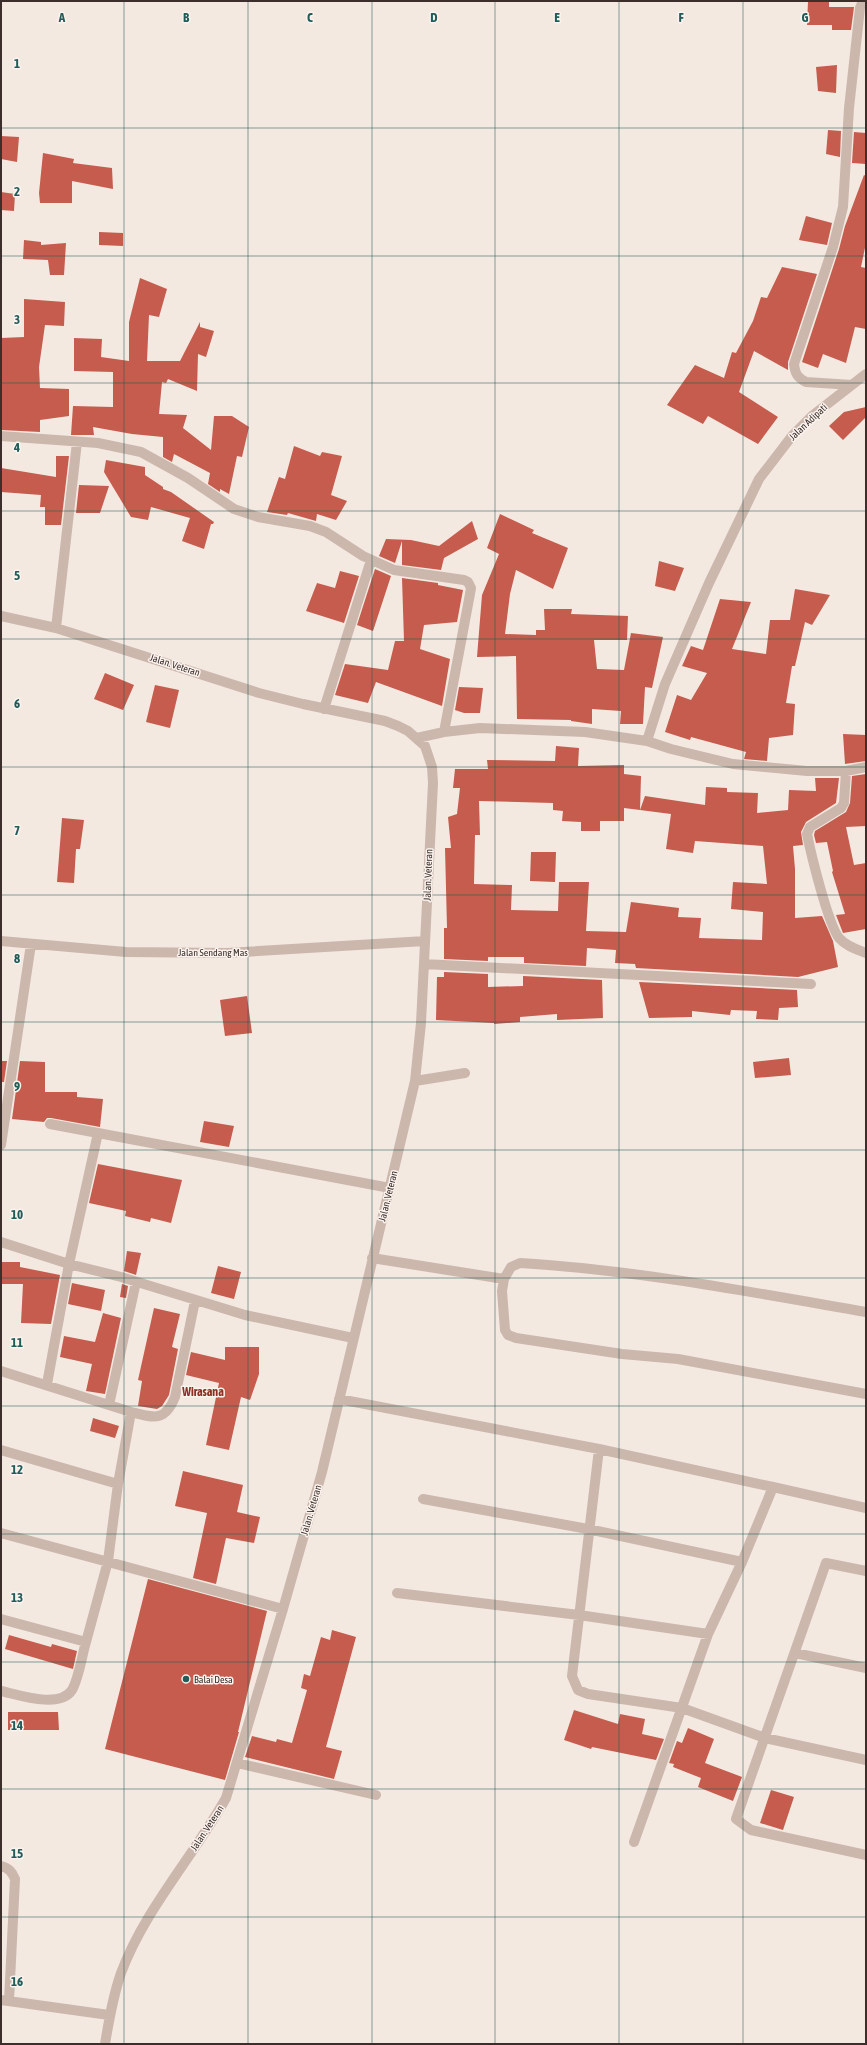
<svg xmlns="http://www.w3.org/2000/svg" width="867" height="2045" font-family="'Asap Condensed',sans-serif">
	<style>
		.building { fill: #c55c4d }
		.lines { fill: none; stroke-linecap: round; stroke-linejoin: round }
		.minor { stroke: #ccb7ad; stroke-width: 10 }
		.grid { fill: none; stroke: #205d59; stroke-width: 1; stroke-opacity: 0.55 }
		.poi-dot { fill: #205d59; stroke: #fbf3ee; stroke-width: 1.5 }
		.labels { text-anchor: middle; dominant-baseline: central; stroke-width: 3; stroke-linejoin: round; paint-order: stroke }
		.street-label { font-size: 10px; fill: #3b2e2b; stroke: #fbf3ee }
		.poi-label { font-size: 10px; fill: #3b2e2b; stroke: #fbf3ee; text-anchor: start }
		.quarter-label { font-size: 12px; font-weight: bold; fill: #8a3024; stroke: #fbf3ee }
		.grid-label { font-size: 13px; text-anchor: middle; font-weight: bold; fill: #205d59; stroke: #fbf3ee; stroke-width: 3; stroke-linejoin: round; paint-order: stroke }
	</style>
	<rect width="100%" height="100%" fill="#f4e9e1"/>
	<path class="building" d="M 808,1 L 829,1 L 829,7 L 854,7 L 851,30 L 832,30 L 832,25 L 807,25 Z
		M 837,65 L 836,93 L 818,91 L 816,67 Z
		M 828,130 L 841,131 L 840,157 L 826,154 Z
		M 854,132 L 866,133 L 866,164 L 852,163 Z
		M 1,136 L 19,137 L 17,162 L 1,159 Z
		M 43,153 L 74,159 L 73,163 L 112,168 L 113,189 L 72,181 L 72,203 L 40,203 L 39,193 Z
		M 864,175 L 866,176 L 866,243 L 861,267 L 866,268 L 866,329 L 855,327 L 846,363 L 823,354 L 818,368 L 802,362 L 839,249 L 845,226 Z
		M 1,192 L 15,194 L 14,211 L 1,210 Z
		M 806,216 L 832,223 L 827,245 L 799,240 Z
		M 99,232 L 123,233 L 123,246 L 99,245 Z
		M 24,240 L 41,242 L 41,245 L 66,243 L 64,275 L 50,275 L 48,260 L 23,259 Z
		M 782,267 L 817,274 L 788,362 L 788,370 L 754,351 L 739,392 L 778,417 L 758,444 L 708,416 L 703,424 L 667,405 L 695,365 L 724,378 L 732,352 L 736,353 L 753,321 L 761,297 L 767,298 Z
		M 140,278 L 167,289 L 159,317 L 149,315 L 147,361 L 180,361 L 200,322 L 200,327 L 214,331 L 206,357 L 198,354 L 197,391 L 168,379 L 166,383 L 162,382 L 159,414 L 187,415 L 183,428 L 211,450 L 214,416 L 232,416 L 249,427 L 242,457 L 237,456 L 229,494 L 220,489 L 220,492 L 208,484 L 210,473 L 174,454 L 172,462 L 163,457 L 163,437 L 132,434 L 93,427 L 94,435 L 71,435 L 73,406 L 113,407 L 113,372 L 74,371 L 74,338 L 102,339 L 101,357 L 129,361 L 129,322 Z
		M 24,299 L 65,302 L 64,326 L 45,325 L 39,367 L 40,388 L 69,389 L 69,416 L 40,420 L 40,432 L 1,430 L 1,338 L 24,337 Z
		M 866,407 L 866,417 L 843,440 L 829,426 L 844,412 Z
		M 294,446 L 320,456 L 322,452 L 342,456 L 331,495 L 347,501 L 336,520 L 317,514 L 316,521 L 288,513 L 287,515 L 267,512 L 279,477 L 285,479 Z
		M 56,456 L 69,456 L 61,525 L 45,525 L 45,507 L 40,507 L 41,495 L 1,492 L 1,468 L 56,477 Z
		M 106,460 L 145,467 L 145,475 L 163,487 L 163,489 L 171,492 L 214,522 L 213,524 L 211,524 L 204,549 L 182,541 L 190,518 L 151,507 L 148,520 L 131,517 L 104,472 Z
		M 79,485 L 109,486 L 100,513 L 76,513 Z
		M 500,514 L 534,530 L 532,533 L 568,548 L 553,589 L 516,570 L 510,594 L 505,634 L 536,635 L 536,630 L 545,630 L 544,609 L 572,609 L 571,614 L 628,616 L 627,640 L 594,640 L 597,669 L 624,670 L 631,633 L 663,637 L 652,688 L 645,687 L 643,724 L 620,724 L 621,711 L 592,709 L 592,724 L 571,721 L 571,720 L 517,719 L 516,656 L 477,657 L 482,595 L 499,554 L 487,548 Z
		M 472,521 L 478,539 L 444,558 L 441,570 L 402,565 L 402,541 L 395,563 L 379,556 L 386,539 L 411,540 L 439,546 Z
		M 659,561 L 684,568 L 675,591 L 655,586 Z
		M 375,569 L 391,576 L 373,631 L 357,625 Z
		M 340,571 L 359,576 L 344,623 L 306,611 L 317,583 L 335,588 Z
		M 402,578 L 438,583 L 438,585 L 463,590 L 457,622 L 424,625 L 420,649 L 450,659 L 442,706 L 376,682 L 368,703 L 335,695 L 345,664 L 388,670 L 395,641 L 404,641 Z
		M 795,589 L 830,595 L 812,625 L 805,622 L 795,666 L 792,666 L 786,703 L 795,704 L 793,735 L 769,738 L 767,761 L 744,759 L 746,752 L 691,737 L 690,740 L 665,732 L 677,695 L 691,700 L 707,673 L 682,666 L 691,646 L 703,650 L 720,599 L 751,602 L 732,649 L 766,654 L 770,620 L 790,620 Z
		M 105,673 L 134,685 L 123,710 L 94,699 Z
		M 155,685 L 179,690 L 170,728 L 146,722 Z
		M 459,687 L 483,688 L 480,713 L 464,713 L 455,710 Z
		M 843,734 L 866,735 L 866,761 L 845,764 Z
		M 556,746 L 579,748 L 578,766 L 624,765 L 624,774 L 641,776 L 640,810 L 624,808 L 624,821 L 600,821 L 600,831 L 581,831 L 581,822 L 562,821 L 563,811 L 553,810 L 553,803 L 479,801 L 480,835 L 475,835 L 474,884 L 512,885 L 511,910 L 558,911 L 559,882 L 589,882 L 586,931 L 626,932 L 631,902 L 679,908 L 678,917 L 701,918 L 699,938 L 762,940 L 763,912 L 731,909 L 733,882 L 767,884 L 763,846 L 695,841 L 693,853 L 666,849 L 671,814 L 640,810 L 645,796 L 705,805 L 706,787 L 727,788 L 727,792 L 758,793 L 757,813 L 788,810 L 789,790 L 816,791 L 815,778 L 839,778 L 836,803 L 806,822 L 801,832 L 803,845 L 793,846 L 795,869 L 795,918 L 822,916 L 833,941 L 838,967 L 798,977 L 636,968 L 635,964 L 615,963 L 616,950 L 587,948 L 586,966 L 524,963 L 524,957 L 488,957 L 488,961 L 444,959 L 444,928 L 447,928 L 445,848 L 451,848 L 448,817 L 457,814 L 460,788 L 453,788 L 455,769 L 488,769 L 487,760 L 555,761 Z
		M 866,774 L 866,826 L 846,827 L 854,865 L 866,863 L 866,929 L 843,933 L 836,915 L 845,914 L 832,872 L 833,871 L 827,842 L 816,843 L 814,835 L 815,831 L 846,812 L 850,803 L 852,776 Z
		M 62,818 L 84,820 L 80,849 L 76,849 L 74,883 L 57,882 Z
		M 531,852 L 556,852 L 555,882 L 530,881 Z
		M 444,972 L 488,974 L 488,987 L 523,986 L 523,976 L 602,980 L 603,1018 L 557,1020 L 557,1014 L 520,1017 L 520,1022 L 494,1024 L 494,1023 L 436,1020 L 437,977 L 444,977 Z
		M 639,982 L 797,990 L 798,1007 L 779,1008 L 778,1020 L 756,1019 L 757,1011 L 731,1010 L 730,1015 L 692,1011 L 692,1017 L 649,1018 Z
		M 247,996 L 252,1033 L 225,1036 L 220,1000 Z
		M 789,1058 L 791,1075 L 755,1078 L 753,1062 Z
		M 1,1061 L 7,1061 L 4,1082 L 1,1082 Z
		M 20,1061 L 45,1062 L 45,1092 L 77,1092 L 77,1097 L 103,1099 L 100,1127 L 51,1118 L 47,1118 L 44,1122 L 12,1119 Z
		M 204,1121 L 234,1126 L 229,1147 L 200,1142 Z
		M 98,1164 L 182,1180 L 171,1223 L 151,1218 L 150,1222 L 125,1216 L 126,1211 L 89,1203 Z
		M 127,1251 L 141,1253 L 136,1275 L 124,1271 Z
		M 1,1262 L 20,1262 L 20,1267 L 60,1275 L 51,1324 L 21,1323 L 23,1284 L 1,1284 Z
		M 218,1266 L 241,1272 L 234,1299 L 211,1293 Z
		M 72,1283 L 105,1290 L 101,1311 L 68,1304 Z
		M 122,1284 L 128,1286 L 126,1298 L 120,1297 Z
		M 154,1308 L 180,1314 L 172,1347 L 178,1349 L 169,1395 L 162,1406 L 157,1409 L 138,1406 L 142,1381 L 138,1380 Z
		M 103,1313 L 121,1318 L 105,1394 L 86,1391 L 92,1364 L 60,1357 L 64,1336 L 95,1342 Z
		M 225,1347 L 259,1347 L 259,1374 L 250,1400 L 241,1397 L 229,1450 L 206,1445 L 219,1383 L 186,1375 L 191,1352 L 225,1360 Z
		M 93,1418 L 119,1426 L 115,1438 L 90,1431 Z
		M 183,1471 L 243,1485 L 237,1512 L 260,1517 L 254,1543 L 226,1538 L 216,1584 L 193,1578 L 207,1513 L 175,1506 Z
		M 148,1579 L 267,1611 L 238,1732 L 239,1732 L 225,1780 L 105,1749 Z
		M 332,1630 L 356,1637 L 326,1747 L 342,1751 L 334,1779 L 245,1757 L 252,1736 L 276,1742 L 277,1739 L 292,1743 L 307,1690 L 301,1688 L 304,1674 L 310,1676 L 321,1637 L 330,1640 Z
		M 9,1635 L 51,1647 L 52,1644 L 77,1651 L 73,1669 L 5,1649 Z
		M 574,1710 L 618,1724 L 620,1714 L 645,1719 L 642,1734 L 664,1739 L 656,1760 L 592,1747 L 591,1749 L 564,1740 Z
		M 8,1712 L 58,1712 L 59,1730 L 8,1730 Z
		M 688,1728 L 714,1739 L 705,1763 L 742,1777 L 733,1801 L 698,1787 L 701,1778 L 673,1767 L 674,1764 L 669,1763 L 677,1741 L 682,1743 Z
		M 771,1790 L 794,1797 L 783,1830 L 760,1823 Z"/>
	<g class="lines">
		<path class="minor" d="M 852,385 L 806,382 C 798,378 795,374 794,364 L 833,247 L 843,207 L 849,108 L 860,8 L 863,1
			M 1,436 L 98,443 L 141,452 L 188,478 L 234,509 L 258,517 L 310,526 L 326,532 L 363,556 L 394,570 L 464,580 L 468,582 L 471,588 L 470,594 L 444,732
			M 1,616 L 56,628 L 259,693 L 303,704 L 385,721 L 398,726 L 408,731 L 425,746 L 432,767 L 433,783 L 421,1023 L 415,1081 L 322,1472 L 283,1609 L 226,1798 C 193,1857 145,1909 121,1973 C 113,1996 109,2020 105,2044
			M 56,628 L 77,442
			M 324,709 L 371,560
			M 417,738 L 444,732 L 480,728 L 585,732 L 647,741 L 671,749 L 733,764 L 807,771 L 846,771 L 866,767
			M 647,741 L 665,684 L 709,583 L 759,479 L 792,436 L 812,416 L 866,374
			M 846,771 L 844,803 L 841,808 L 810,827 L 807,834 C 811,854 828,924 839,938 C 846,946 856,949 866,953
			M 1,941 L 126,952 L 227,953 L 425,941
			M 424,964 L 811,984
			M 415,1081 L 465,1073
			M 98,1133 L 390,1188
			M 1,1145 L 31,944
			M 1,1242 L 69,1264 L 98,1133 L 50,1124
			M 372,1258 L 504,1279 L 511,1267 L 520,1263 C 636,1270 751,1292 866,1312
			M 504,1279 L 502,1291 L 505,1330 L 508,1335 L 516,1338 L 622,1354 L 678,1359 L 866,1394
			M 1,1371 L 131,1412 L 118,1484 L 108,1561 L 86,1642 L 1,1619
			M 47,1384 L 69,1264 L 121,1277 L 245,1315 L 353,1338
			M 339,1399 L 599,1449 L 773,1487 L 742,1562 L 708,1634 L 579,1615 L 397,1593
			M 109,1405 L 136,1282
			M 131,1412 C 154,1418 165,1422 175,1397 L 195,1301
			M 599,1449 L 572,1676 L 578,1690 L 588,1694 L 682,1708 L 765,1738 L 866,1760
			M 1,1450 L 118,1484
			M 773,1487 L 866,1508
			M 423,1499 L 588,1529 L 742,1562
			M 1,1533 L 283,1609
			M 866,1571 L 826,1563 L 736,1819 L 751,1830 L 866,1855
			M 795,1653 L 866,1668
			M 1,1691 C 19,1695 60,1709 72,1690 C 79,1678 82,1655 86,1642
			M 237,1763 L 376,1795
			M 634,1842 L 708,1634
			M 1,1866 C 9,1868 12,1872 15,1879 L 9,2001
			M 1,2000 L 109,2015"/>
	</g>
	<path class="grid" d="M 124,1 L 124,2044M 248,1 L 248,2044M 372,1 L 372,2044M 495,1 L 495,2044M 619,1 L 619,2044M 743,1 L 743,2044M 1,128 L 866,128M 1,256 L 866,256M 1,383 L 866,383M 1,511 L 866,511M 1,639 L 866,639M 1,767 L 866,767M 1,895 L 866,895M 1,1022 L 866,1022M 1,1150 L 866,1150M 1,1278 L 866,1278M 1,1406 L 866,1406M 1,1534 L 866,1534M 1,1662 L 866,1662M 1,1789 L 866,1789M 1,1917 L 866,1917"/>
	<circle class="poi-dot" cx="186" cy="1679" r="4"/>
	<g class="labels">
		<g class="street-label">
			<text transform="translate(808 422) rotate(-43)">Jalan Adipati</text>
			<text transform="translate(175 665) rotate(18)">Jalan. Veteran</text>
			<text transform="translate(428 875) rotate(-88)">Jalan. Veteran</text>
			<text x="213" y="952">Jalan Sendang Mas</text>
			<text transform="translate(388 1196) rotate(-76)">Jalan. Veteran</text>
			<text transform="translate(311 1510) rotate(-74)">Jalan. Veteran</text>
			<text transform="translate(207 1828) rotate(-57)">Jalan. Veteran</text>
		</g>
		<g class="poi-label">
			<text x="194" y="1679">Balai Desa</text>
		</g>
		<g class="quarter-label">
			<text x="203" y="1392">Wirasana</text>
		</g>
	</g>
	<g class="grid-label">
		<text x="62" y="22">A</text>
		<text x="186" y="22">B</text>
		<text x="310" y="22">C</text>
		<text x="434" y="22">D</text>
		<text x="557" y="22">E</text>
		<text x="681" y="22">F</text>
		<text x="805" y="22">G</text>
		<text x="17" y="68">1</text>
		<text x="17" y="196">2</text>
		<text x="17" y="324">3</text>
		<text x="17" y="452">4</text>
		<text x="17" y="580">5</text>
		<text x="17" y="708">6</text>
		<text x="17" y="835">7</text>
		<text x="17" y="963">8</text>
		<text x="17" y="1091">9</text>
		<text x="17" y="1219">10</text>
		<text x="17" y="1347">11</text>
		<text x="17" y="1474">12</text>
		<text x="17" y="1602">13</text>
		<text x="17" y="1730">14</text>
		<text x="17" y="1858">15</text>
		<text x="17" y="1986">16</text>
	</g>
	<rect width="867" height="2045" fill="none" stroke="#3b2e2b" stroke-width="4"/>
</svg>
